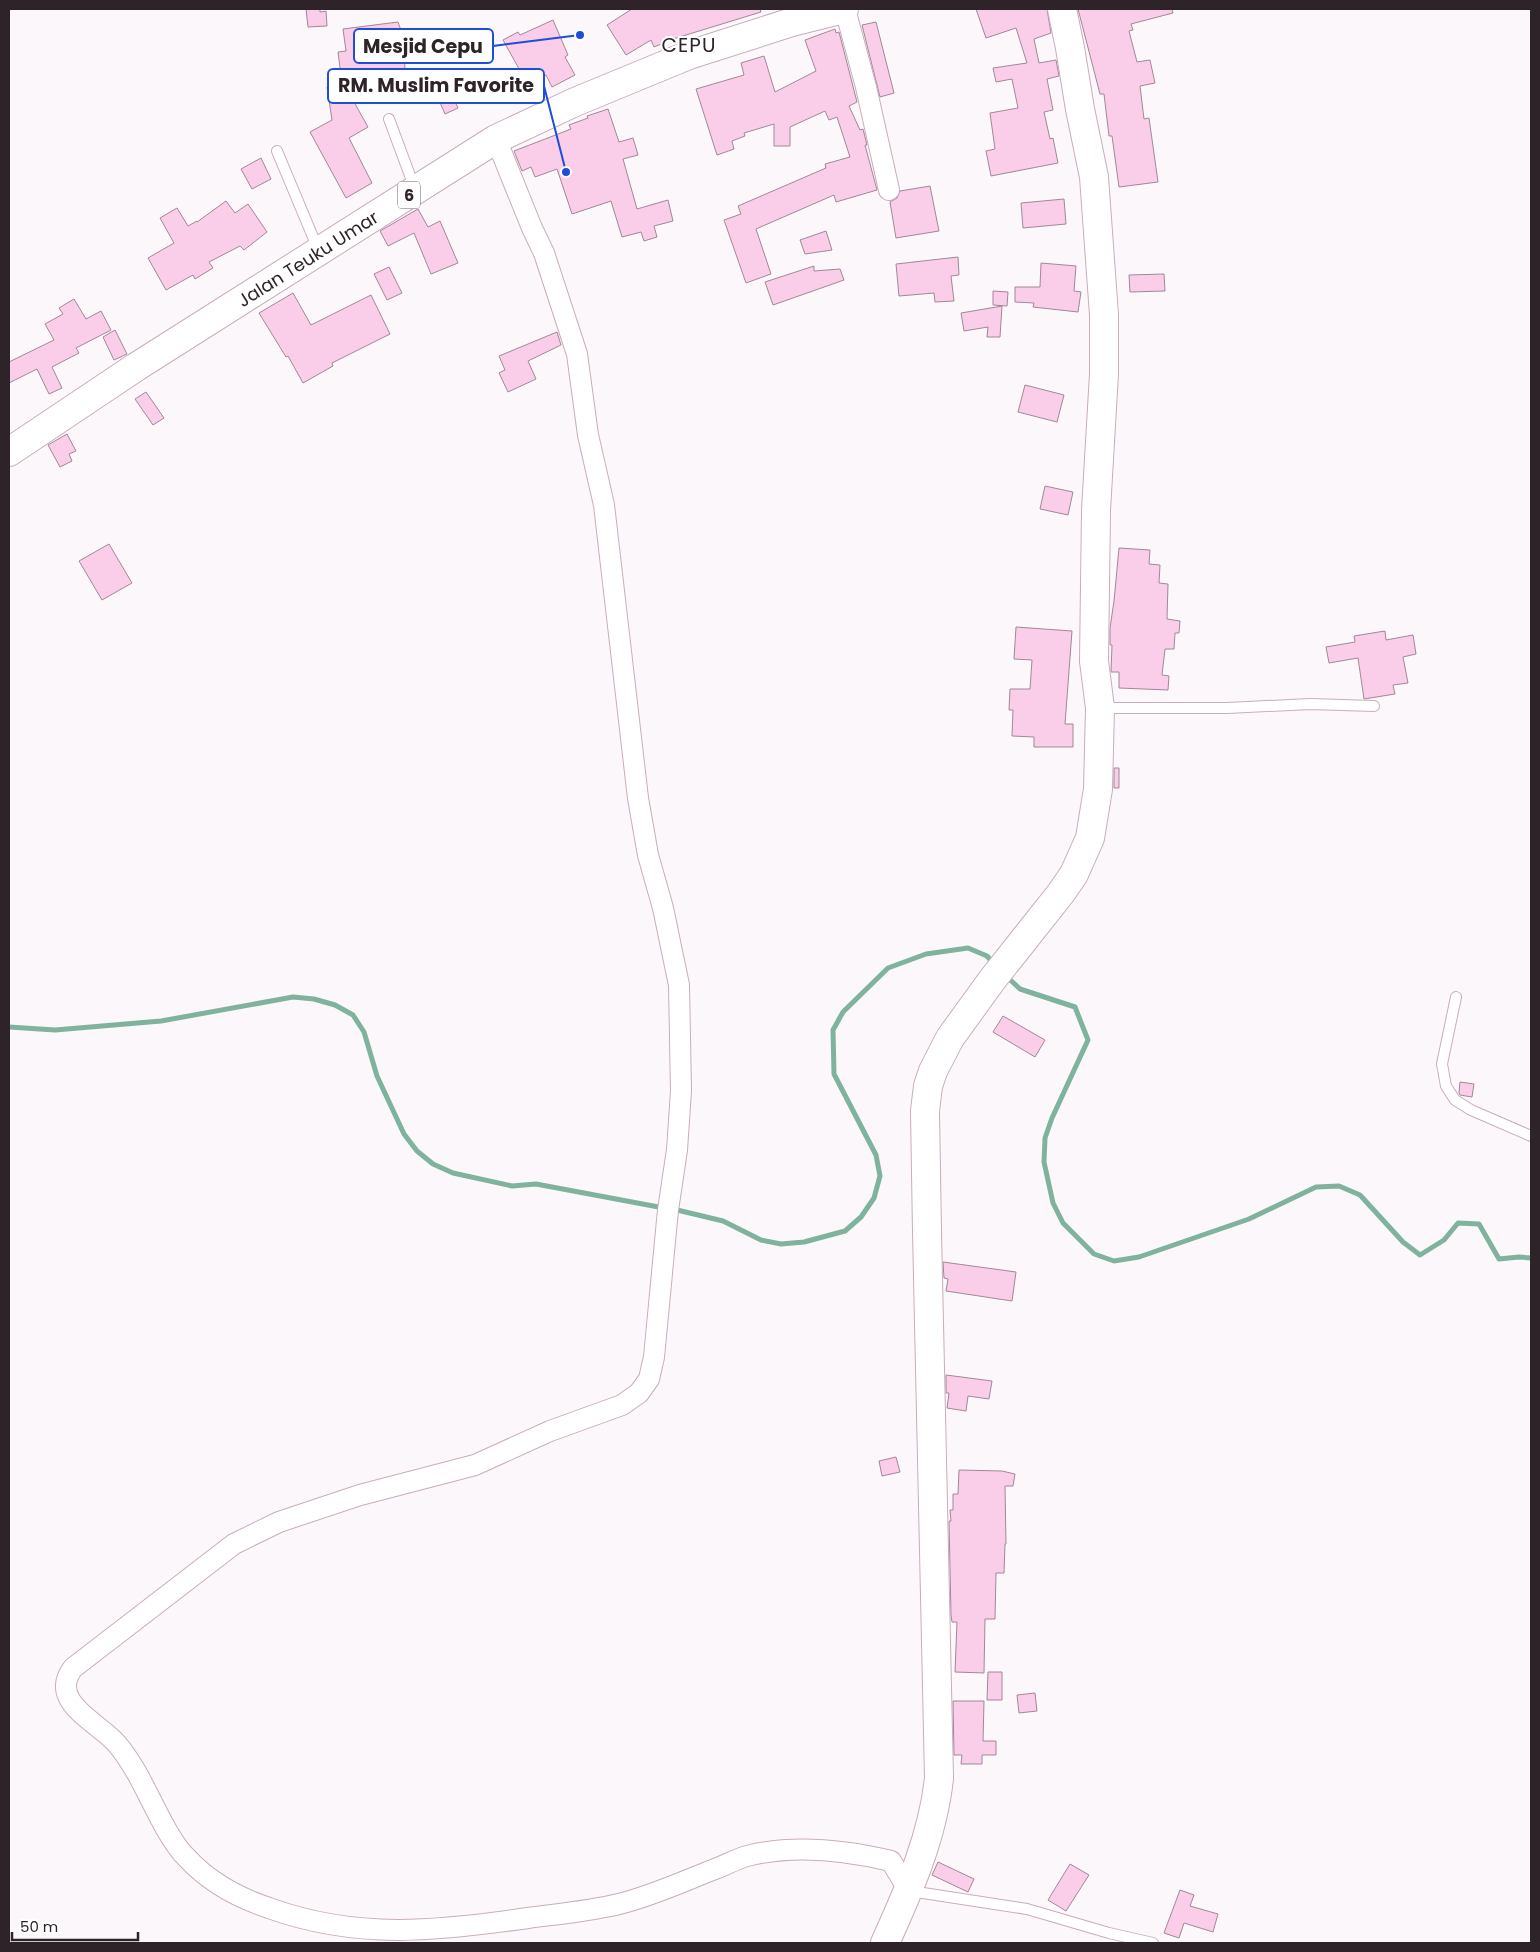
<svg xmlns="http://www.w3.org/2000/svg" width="1540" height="1952" font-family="Poppins,sans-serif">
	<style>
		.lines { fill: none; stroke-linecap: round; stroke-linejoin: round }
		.stream { stroke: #7fb39e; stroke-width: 5 }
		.building { fill: #facde9; stroke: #a18897 }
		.lane-casing { stroke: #c8adbd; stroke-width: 12 }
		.street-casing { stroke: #c8adbd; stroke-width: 22 }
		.secondary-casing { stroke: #c8adbd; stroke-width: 30 }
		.highway-casing { stroke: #c8adbd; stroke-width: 30 }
		.lane { stroke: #fff; stroke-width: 10 }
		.street { stroke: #fff; stroke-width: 20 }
		.secondary { stroke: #fff; stroke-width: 28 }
		.highway { stroke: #fff; stroke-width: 28 }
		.labels { text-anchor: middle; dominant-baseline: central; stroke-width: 4; stroke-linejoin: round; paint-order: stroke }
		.shield { fill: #fff; stroke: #6c6569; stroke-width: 1 }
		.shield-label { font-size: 16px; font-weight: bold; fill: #2d2329 }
		.street-label { font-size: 18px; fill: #2d2329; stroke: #fff }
		.quarter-label { font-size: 20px; letter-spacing: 1px; fill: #2d2329; stroke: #fff }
		.leader { fill: none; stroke: #1d4ed8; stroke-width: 2 }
		.callout-dot { fill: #1d4ed8; stroke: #fff; stroke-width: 2 }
		.callout { fill: #fff; stroke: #1d4ed8; stroke-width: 2 }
		.callout-label { font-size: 19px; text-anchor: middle; font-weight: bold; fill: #2d2329 }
	</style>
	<rect width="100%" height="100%" fill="#fcf7fa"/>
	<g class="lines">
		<path class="stream" d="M 1006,976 L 1020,989 L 1075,1007 L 1088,1040 L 1052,1118 L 1045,1138 L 1044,1162 L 1053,1203 L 1063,1223 L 1094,1254 L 1114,1261 L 1139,1257 L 1249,1219 L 1316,1187 L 1339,1186 L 1360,1195 L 1403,1242 L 1420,1255 L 1444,1240 L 1458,1223 L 1479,1224 L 1499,1259 L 1519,1257 L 1531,1258
			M 9,1027 L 55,1030 L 161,1021 L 293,997 L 314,999 L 335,1005 L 353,1015 L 364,1032 L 377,1076 L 404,1134 L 417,1151 L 433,1164 L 453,1173 L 512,1186 L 536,1184 L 664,1208
			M 673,1209 L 723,1221 L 761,1240 L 781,1244 L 804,1242 L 845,1231 L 861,1217 L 874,1198 L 880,1176 L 876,1155 L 834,1074 L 833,1030 L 843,1012 L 888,968 L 926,954 L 968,948 L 987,956 L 995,965"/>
	</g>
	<path class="building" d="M 306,9 L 320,9 L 320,12 L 326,11 L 327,26 L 308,27 Z
		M 632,9 L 760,9 L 761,12 L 673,39 L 654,47 L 651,40 L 626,55 L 607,25 Z
		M 976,9 L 1047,9 L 1051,33 L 1034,39 L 1039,63 L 1056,60 L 1059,76 L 1047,79 L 1053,110 L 1044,112 L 1050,139 L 1053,138 L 1058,163 L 991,176 L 986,151 L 995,149 L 990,113 L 1018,108 L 1012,79 L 996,82 L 993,68 L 1027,63 L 1016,28 L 986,38 Z
		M 1078,9 L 1172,9 L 1173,13 L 1131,24 L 1133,30 L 1129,31 L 1137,62 L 1150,60 L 1155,83 L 1140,86 L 1144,119 L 1149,118 L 1158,182 L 1119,187 L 1112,136 L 1109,136 L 1104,94 L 1100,94 Z
		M 553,20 L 568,55 L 565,57 L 575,75 L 552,87 L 546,75 L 528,85 L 503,40 L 518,32 L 520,35 Z
		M 398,22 L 402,33 L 407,91 L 350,95 L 368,127 L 349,138 L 372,183 L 346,198 L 310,132 L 332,120 L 327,87 L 342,84 L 338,52 L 346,51 L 343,29 Z
		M 876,22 L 894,93 L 880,97 L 862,25 Z
		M 835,29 L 836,33 L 839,32 L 857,102 L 849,106 L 860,130 L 863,129 L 867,145 L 865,145 L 877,190 L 836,202 L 834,195 L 756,229 L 771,274 L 746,283 L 724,220 L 741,214 L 738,206 L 826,168 L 825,164 L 850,157 L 837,117 L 829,120 L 825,111 L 790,127 L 790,146 L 774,146 L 774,124 L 744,133 L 745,136 L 732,141 L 734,149 L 717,155 L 696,89 L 744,75 L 741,63 L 764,56 L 775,92 L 816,71 L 805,40 Z
		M 444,78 L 458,108 L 445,114 L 432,84 Z
		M 608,109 L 619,142 L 633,138 L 638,155 L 623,159 L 637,209 L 668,200 L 673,221 L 654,226 L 657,237 L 644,241 L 641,232 L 622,237 L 611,201 L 572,214 L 557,169 L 535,177 L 531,167 L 522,171 L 514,151 L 571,129 L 569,125 L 588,118 L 587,116 Z
		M 261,158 L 271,179 L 252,189 L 241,169 Z
		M 930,186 L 939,231 L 896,238 L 890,202 L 897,198 L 900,191 Z
		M 1064,199 L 1066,224 L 1023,228 L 1021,203 Z
		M 226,201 L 235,213 L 248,204 L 267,232 L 244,250 L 240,246 L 209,262 L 213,268 L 195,279 L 193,275 L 166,290 L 148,258 L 174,243 L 160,218 L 177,208 L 188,226 L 197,221 L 197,222 Z
		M 418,209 L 428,227 L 440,221 L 458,263 L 431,274 L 414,233 L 388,246 L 380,231 Z
		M 826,231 L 832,250 L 805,254 L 800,240 Z
		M 958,257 L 959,275 L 951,276 L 954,301 L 935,302 L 934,293 L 899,296 L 896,264 Z
		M 1041,263 L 1076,266 L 1074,291 L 1081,292 L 1078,312 L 1033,307 L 1034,303 L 1015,302 L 1015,287 L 1040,287 Z
		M 814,266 L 814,271 L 840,269 L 844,280 L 773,305 L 765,282 Z
		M 389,267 L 402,293 L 387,300 L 374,274 Z
		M 1164,274 L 1165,291 L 1130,292 L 1129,275 Z
		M 993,291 L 1008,292 L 1007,306 L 993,305 Z
		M 293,293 L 311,325 L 371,295 L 390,334 L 332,363 L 333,366 L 303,383 L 288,356 L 286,357 L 259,313 Z
		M 74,299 L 86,319 L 101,311 L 111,330 L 76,348 L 79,353 L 52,367 L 62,388 L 49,394 L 37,369 L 9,383 L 9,362 L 54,340 L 45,324 L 63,314 L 59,308 Z
		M 1002,306 L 1000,337 L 987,337 L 988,327 L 964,331 L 961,313 Z
		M 115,330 L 127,354 L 114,360 L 103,337 Z
		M 557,332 L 561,345 L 528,361 L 536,379 L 508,392 L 499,373 L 505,370 L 499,356 Z
		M 1025,385 L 1064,395 L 1057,422 L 1018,412 Z
		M 146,392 L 164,418 L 153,425 L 135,399 Z
		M 67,434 L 76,451 L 69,454 L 72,461 L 60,467 L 48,445 Z
		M 1045,486 L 1073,492 L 1068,515 L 1040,509 Z
		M 109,544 L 132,583 L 102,600 L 79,561 Z
		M 1119,548 L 1150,550 L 1149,564 L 1160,565 L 1159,583 L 1168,584 L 1167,619 L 1180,621 L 1179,633 L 1175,633 L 1174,649 L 1165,649 L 1162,675 L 1169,676 L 1168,690 L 1119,688 L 1119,672 L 1111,672 L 1112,645 L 1110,645 L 1110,628 L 1114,601 Z
		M 1016,627 L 1072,631 L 1065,724 L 1073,724 L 1073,747 L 1034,747 L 1034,737 L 1012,736 L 1013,710 L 1009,710 L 1010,689 L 1030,689 L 1032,660 L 1014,659 Z
		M 1385,631 L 1386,640 L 1413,635 L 1416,654 L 1403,657 L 1408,683 L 1393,685 L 1395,694 L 1364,699 L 1358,658 L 1329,663 L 1326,647 L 1355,642 L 1354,636 Z
		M 1114,768 L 1119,768 L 1119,788 L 1114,788 Z
		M 1003,1016 L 1045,1040 L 1035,1057 L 993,1032 Z
		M 1460,1082 L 1474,1084 L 1472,1097 L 1460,1095 L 1459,1093 Z
		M 943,1262 L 1016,1272 L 1012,1301 L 946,1291 L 948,1279 L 944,1278 Z
		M 946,1375 L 992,1381 L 989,1399 L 968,1396 L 966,1411 L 947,1408 L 949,1393 L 946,1393 Z
		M 896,1457 L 900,1472 L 882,1476 L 879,1461 Z
		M 959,1470 L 1002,1471 L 1015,1474 L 1013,1486 L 1005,1486 L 1006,1544 L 1005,1544 L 1004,1573 L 996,1573 L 995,1619 L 985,1619 L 984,1673 L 955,1672 L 957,1622 L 952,1622 L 951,1615 L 949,1521 L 951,1521 L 950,1510 L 953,1510 L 953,1494 L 958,1494 Z
		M 988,1672 L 1002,1672 L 1002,1700 L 987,1700 Z
		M 1035,1693 L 1037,1711 L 1019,1713 L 1017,1695 Z
		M 953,1701 L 984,1701 L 983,1741 L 996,1741 L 996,1755 L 982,1755 L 982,1764 L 961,1764 L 962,1755 L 954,1755 Z
		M 938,1862 L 974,1879 L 968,1892 L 932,1875 Z
		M 1070,1864 L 1089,1875 L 1066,1911 L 1048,1900 Z
		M 1180,1890 L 1194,1895 L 1190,1906 L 1218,1914 L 1213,1932 L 1184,1923 L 1179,1938 L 1164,1933 Z"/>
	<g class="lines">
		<defs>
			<path id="lane" d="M 389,119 L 415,189
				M 277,151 L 318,249
				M 1100,708 L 1227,708 L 1310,704 L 1374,706
				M 1456,997 L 1442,1064 L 1446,1086 L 1455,1100 L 1471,1110 L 1531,1136
				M 910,1891 L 1027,1909 L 1109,1933 L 1153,1943"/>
			<path id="street" d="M 845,9 L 866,87 L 889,190
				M 496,139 L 532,228 L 544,253 L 577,354 L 588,435 L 604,505 L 638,798 L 648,855 L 663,908 L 679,985 L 681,1091 L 677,1150 L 668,1210 L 654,1357 L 649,1379 L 639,1393 L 622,1405 L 550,1431 L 475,1465 L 360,1495 L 279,1522 L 234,1544 L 73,1668 C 49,1700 93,1720 112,1739 C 121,1747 129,1760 135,1770 C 150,1795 167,1839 187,1858 C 209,1882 239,1898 269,1908 C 357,1940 438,1931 528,1918 C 558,1914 590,1911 619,1904 C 652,1896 684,1881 715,1869 C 726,1865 736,1859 747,1856 C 794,1844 845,1850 891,1861 L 909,1891"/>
			<path id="secondary" d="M 885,1943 C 909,1890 933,1836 939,1778 L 927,1232 L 925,1111 L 928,1086 L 933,1071 L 950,1038 L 992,980 L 1061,893 L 1074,874 L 1090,838 L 1098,789 L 1100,708 L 1094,661 L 1096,510 L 1104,374 L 1104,315 L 1094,177 L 1080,109 L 1070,48 L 1062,9"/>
			<g id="highway">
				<path id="s1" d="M 9,452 L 136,367 L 496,139 L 575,102 L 689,55 L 792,22 L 844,9"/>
			</g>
		</defs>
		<use href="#lane" class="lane-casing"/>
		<use href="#street" class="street-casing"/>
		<use href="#secondary" class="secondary-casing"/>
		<use href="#highway" class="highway-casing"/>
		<use href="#lane" class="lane"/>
		<use href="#street" class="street"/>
		<use href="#secondary" class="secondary"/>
		<use href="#highway" class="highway"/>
	</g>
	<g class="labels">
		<rect class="shield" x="398" y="181.5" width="22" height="27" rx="4"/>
		<g class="shield-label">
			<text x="409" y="195">6</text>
		</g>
		<g class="street-label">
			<text stroke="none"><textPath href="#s1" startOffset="356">Jalan Teuku Umar</textPath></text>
		</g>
		<g class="quarter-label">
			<text x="689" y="45">CEPU</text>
		</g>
	</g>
	<path class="leader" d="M580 35L493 46M566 172L544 86"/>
	<g class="callout-dot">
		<circle cx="580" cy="35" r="5"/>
		<circle cx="566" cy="172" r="5"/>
	</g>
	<g class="callout">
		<rect x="354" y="29" width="139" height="34" rx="5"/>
		<rect x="328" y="69" width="216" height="34" rx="5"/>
	</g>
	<g class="callout-label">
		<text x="423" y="53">Mesjid Cepu</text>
		<text x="436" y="92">RM. Muslim Favorite</text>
	</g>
	<rect width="1540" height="1952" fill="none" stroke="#2d2329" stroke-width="20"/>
	<path d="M12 1932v8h126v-8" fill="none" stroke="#2d2329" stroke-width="2.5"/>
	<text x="20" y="1932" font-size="15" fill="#2d2329" stroke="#ffffff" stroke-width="4" paint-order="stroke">50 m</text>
</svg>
